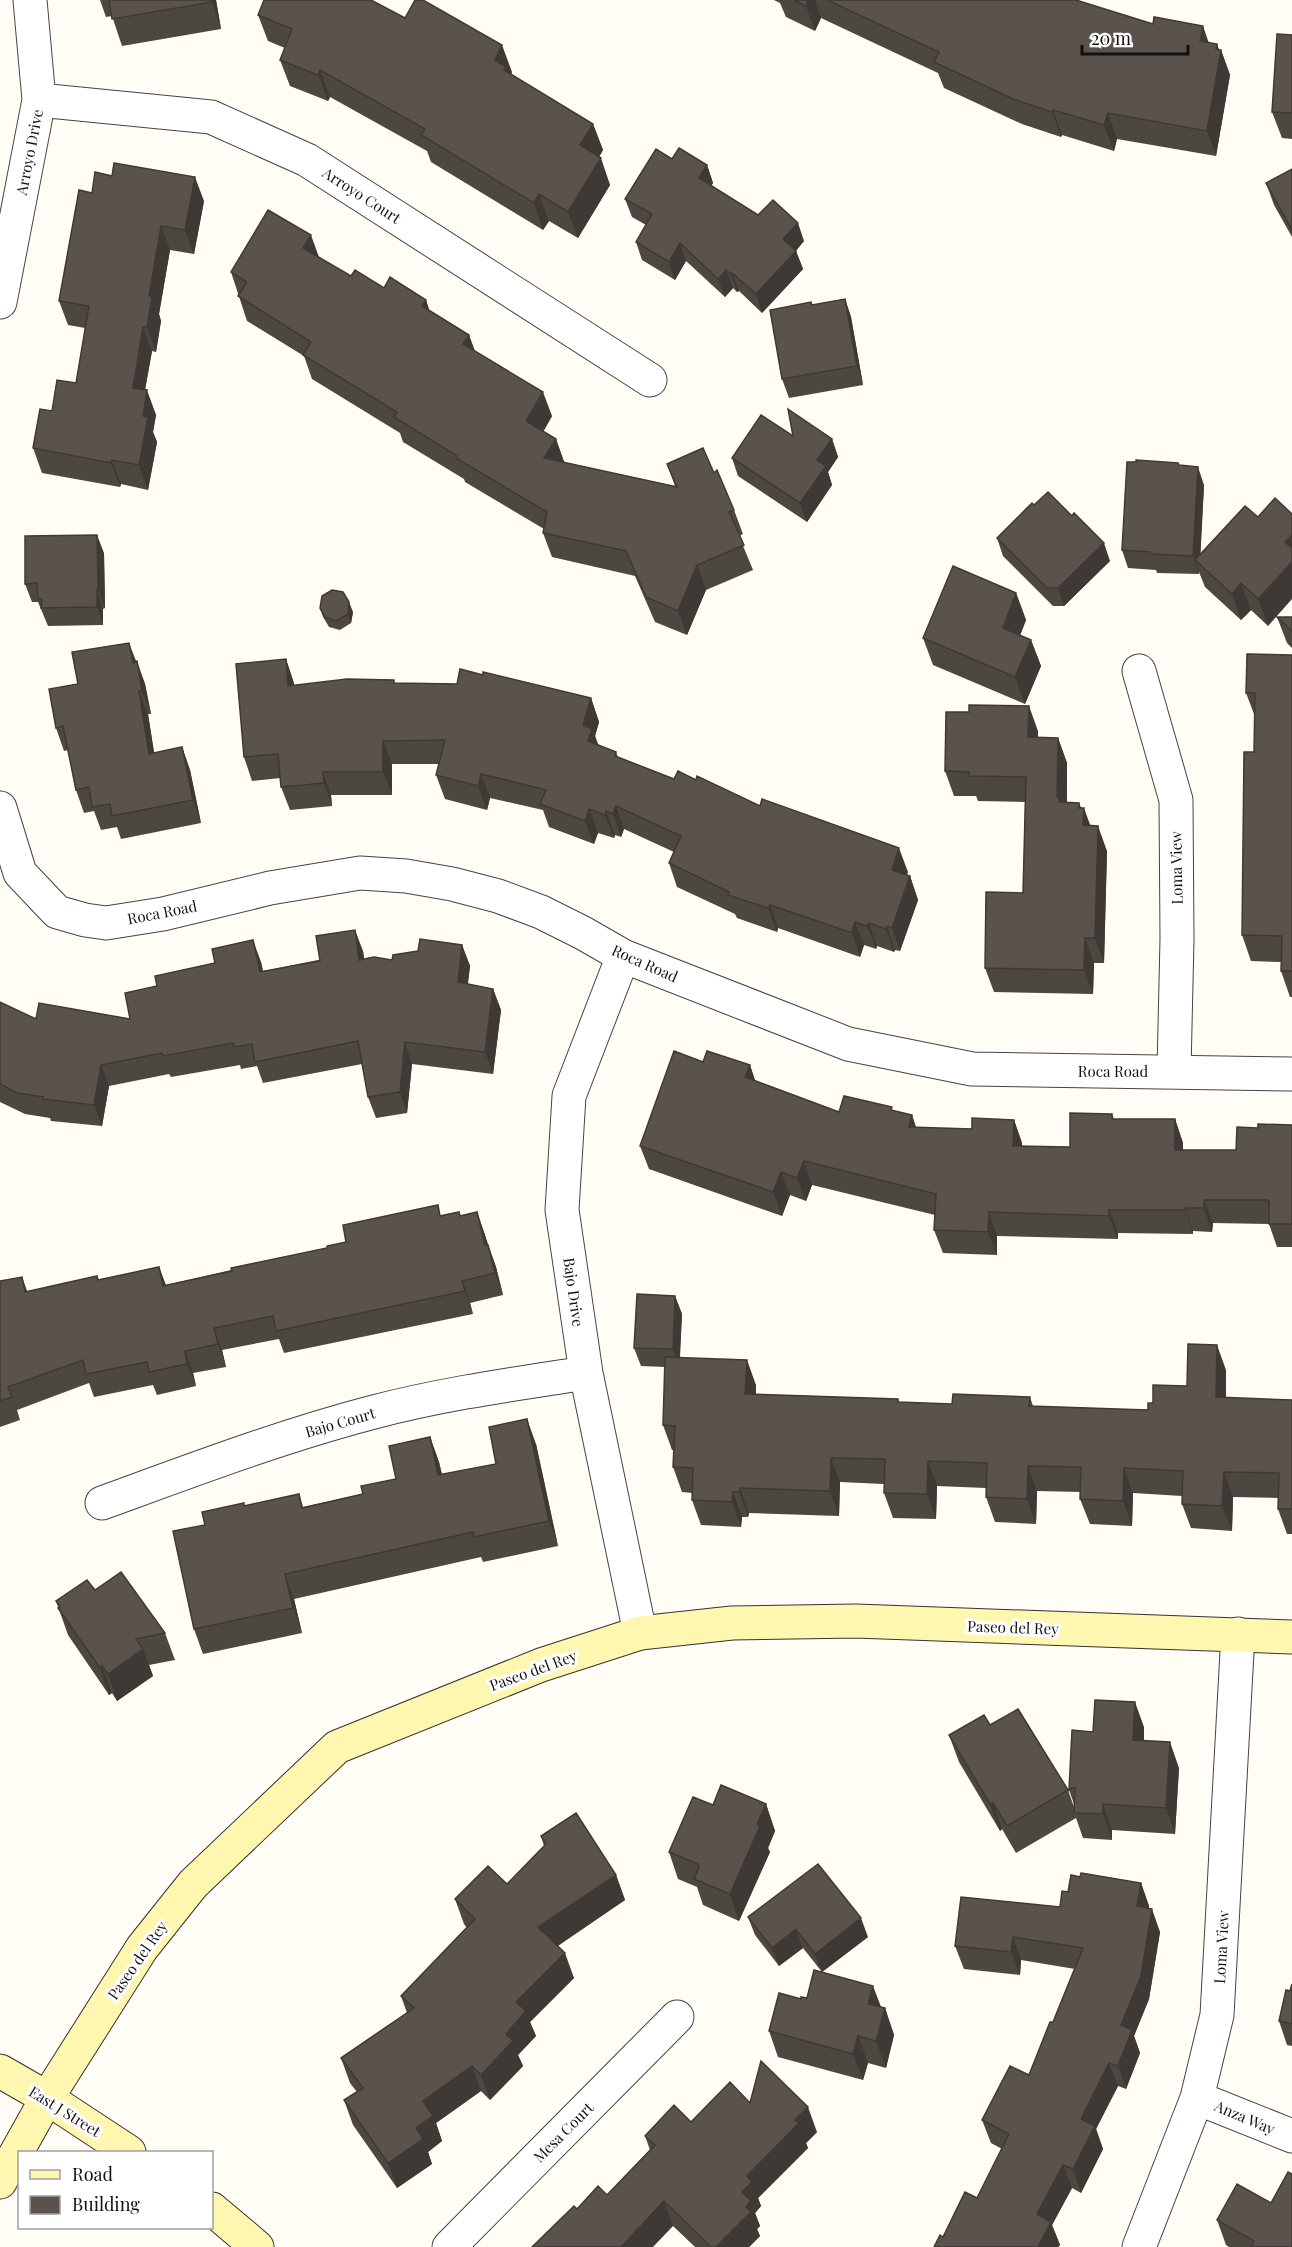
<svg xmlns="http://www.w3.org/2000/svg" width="1292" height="2247" font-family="'Playfair Display',serif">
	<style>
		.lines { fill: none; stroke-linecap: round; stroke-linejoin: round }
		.street-casing { stroke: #444; stroke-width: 35 }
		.secondary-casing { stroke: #333; stroke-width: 35 }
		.street { stroke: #fff; stroke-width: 33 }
		.secondary { stroke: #fff6b0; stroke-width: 33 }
		.wall { fill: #4d4742 }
		.shaded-wall { fill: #3f3936 }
		.building { fill: #5a524d; stroke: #3f3936; stroke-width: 1.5 }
		.labels { text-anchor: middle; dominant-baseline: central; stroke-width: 6; stroke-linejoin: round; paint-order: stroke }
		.street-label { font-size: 15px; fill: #111; stroke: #fff }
	</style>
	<rect width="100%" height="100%" fill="#fffdf5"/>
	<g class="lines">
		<defs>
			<path id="street" d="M 39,100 L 211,117 L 307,160 L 650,380
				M 0,302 L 39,100 L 30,0
				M 1139,671 L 1176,800 L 1177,939 L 1174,1071
				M 0,808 L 20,873 L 57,912 L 85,920 L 106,923 L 163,914 L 270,888 L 360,873 L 406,876 L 452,884 L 498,896 L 541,912 L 583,933 L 623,956 L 848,1044 L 972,1069 L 1292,1074
				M 623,956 L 569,1096 L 562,1210 L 586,1373 L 640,1633
				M 102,1503 C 190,1471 279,1437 370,1413 C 441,1394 514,1384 586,1373
				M 1197,2098 L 1292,2136
				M 449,2247 L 677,2017
				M 1139,2247 L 1197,2098 L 1217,2015 L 1238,1634"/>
			<path id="secondary" d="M 0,2071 L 47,2098 L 129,2152
				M 0,2182 L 47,2098 L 142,1948 L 193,1884 L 337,1747 L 541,1665 L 640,1633 L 732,1623 L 856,1621 L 1292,1637
				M 212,2209 L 257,2247"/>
		</defs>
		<use href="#street" class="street-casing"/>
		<use href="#secondary" class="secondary-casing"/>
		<use href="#street" class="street"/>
		<use href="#secondary" class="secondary"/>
	</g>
	<path class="wall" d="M 100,0 L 216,0 L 221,29 L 122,46 L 112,16 L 106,17 Z
		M 774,0 L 1076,0 L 1208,43 L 1217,44 L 1219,50 L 1221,50 L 1230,75 L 1216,156 L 1117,139 L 1114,151 L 1062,135 L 1061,137 L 1022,124 L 944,88 L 938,73 L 821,18 L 815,31 L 786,17 L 780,3 Z
		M 258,15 L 405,18 L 512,72 L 511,74 L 593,124 L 603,150 L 599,157 L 610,185 L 578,238 L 549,221 L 543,230 L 431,162 L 427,151 L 330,97 L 328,101 L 290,86 L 280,60 L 285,48 L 268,41 Z
		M 1292,35 L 1292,139 L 1282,138 L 1272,112 Z
		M 672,159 L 707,165 L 713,183 L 711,186 L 758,215 L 804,241 L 796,251 L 803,269 L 762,313 L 739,291 L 737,292 L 733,288 L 725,297 L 686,261 L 675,280 L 642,260 L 636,242 L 646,225 L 632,217 L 625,199 Z
		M 1292,169 L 1292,237 L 1274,205 L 1266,183 Z
		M 92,193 L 204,201 L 194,254 L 170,250 L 159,314 L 161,321 L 156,352 L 152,351 L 145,390 L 156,415 L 153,432 L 157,442 L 148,490 L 121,484 L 120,487 L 42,473 L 33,448 L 52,411 L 76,383 L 85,328 L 68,325 L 59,301 Z
		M 319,257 L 351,276 L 384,288 L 426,300 L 429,310 L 469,335 L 474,350 L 552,416 L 543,432 L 556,439 L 564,463 L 675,486 L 667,464 L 714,473 L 734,510 L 743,534 L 739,536 L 753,570 L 706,590 L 687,635 L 655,622 L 635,576 L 552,557 L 543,533 L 544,529 L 465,482 L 464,479 L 403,442 L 400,433 L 312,379 L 304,356 L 247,321 L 231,272 Z
		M 845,299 L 851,317 L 863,385 L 789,398 L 782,379 L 812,305 Z
		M 793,436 L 832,439 L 838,457 L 828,472 L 832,485 L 807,522 L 738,476 L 732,458 Z
		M 1179,465 L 1204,485 L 1200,555 L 1245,506 L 1268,626 L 1251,610 L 1241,620 L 1205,587 L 1199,572 L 1199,574 L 1157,573 L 1156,570 L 1128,568 L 1122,550 Z
		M 1034,505 L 1072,516 L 1110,561 L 1064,606 L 1053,606 L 1003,556 L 997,538 Z
		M 104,553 L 105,608 L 103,609 L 103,625 L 48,626 L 38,602 L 32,602 L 25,584 Z
		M 1016,593 L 1026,620 L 1020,635 L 1031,640 L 1041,666 L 1025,704 L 933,665 L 923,638 Z
		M 320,608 L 353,612 L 351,623 L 340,630 L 329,627 L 323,617 Z
		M 1277,617 L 1292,617 L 1292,648 L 1287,643 Z
		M 1292,655 L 1292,997 L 1290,997 L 1281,971 L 1281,962 L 1251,961 L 1242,935 L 1254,752 L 1254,714 L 1246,693 Z
		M 286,659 L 294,685 L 395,683 L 457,684 L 483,675 L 591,698 L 599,722 L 595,736 L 598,745 L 616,752 L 618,757 L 674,779 L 696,780 L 760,806 L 908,872 L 906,875 L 910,876 L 918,900 L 900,951 L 895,950 L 894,952 L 877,946 L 876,949 L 864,945 L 860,957 L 778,928 L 777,932 L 737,918 L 735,914 L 677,887 L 669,863 L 674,852 L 624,829 L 621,837 L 615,835 L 614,838 L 598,833 L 594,844 L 549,827 L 543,810 L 490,798 L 487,810 L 445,799 L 436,775 L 439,764 L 392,764 L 392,795 L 331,795 L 332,806 L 290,810 L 281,787 L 281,778 L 252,781 L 244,757 Z
		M 136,662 L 145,684 L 151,714 L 148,714 L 154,753 L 182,747 L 190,770 L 201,823 L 121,839 L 117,827 L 101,830 L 94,811 L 84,813 L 76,790 L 68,750 L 64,751 L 56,728 L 78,684 Z
		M 1038,731 L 1038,738 L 1058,738 L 1067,763 L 1067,802 L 1082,808 L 1090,825 L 1107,851 L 1104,963 L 1094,963 L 1093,994 L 994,992 L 985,968 L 1023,893 L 1025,802 L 978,801 L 976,796 L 954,796 L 945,771 Z
		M 462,945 L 470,966 L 468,984 L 493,989 L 501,1010 L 493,1074 L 412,1064 L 407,1113 L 376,1118 L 368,1097 L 362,1064 L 263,1083 L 257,1066 L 241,1069 L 240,1065 L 171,1077 L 169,1074 L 109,1086 L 102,1126 L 51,1121 L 50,1118 L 25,1114 L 0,1102 L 0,1002 L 36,1019 L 130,1019 L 157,986 L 261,962 L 263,971 L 363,951 L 364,959 L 392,960 Z
		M 703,1062 L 750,1065 L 755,1081 L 839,1112 L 893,1111 L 912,1115 L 916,1128 L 972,1129 L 1014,1120 L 1022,1143 L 1022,1146 L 1070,1147 L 1112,1114 L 1114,1119 L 1175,1119 L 1183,1143 L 1183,1150 L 1236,1150 L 1258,1128 L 1292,1125 L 1292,1247 L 1277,1247 L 1269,1224 L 1213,1223 L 1212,1232 L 1193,1231 L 1193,1234 L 1118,1233 L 1118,1239 L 997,1236 L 997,1255 L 943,1253 L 934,1230 L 935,1215 L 812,1185 L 806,1201 L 790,1195 L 782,1216 L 649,1169 L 640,1146 Z
		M 477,1212 L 496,1267 L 503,1295 L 470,1303 L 473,1314 L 284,1353 L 279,1339 L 222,1350 L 226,1367 L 193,1373 L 196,1386 L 157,1395 L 153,1385 L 94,1397 L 89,1383 L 17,1410 L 20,1420 L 0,1427 L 0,1281 L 27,1292 L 99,1280 L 159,1267 L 166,1285 L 327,1248 L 346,1242 L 442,1216 L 460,1216 Z
		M 675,1296 L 682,1314 L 680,1358 L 756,1385 L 756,1394 L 898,1399 L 899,1402 L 952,1404 L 1030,1397 L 1033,1406 L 1148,1410 L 1153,1403 L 1187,1386 L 1226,1370 L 1226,1398 L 1292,1400 L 1292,1534 L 1287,1534 L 1278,1509 L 1278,1498 L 1233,1497 L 1232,1531 L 1191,1528 L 1182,1504 L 1182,1496 L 1133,1493 L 1132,1526 L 1090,1524 L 1080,1499 L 1081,1492 L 1037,1491 L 1036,1524 L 995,1522 L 986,1497 L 986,1488 L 937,1486 L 936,1519 L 893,1518 L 884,1493 L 884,1484 L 840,1482 L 839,1516 L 749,1513 L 748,1517 L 742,1517 L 741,1527 L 701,1525 L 692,1500 L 692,1493 L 682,1492 L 673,1467 L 674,1450 L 672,1450 L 663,1425 L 665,1367 L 641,1366 L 634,1348 Z
		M 430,1437 L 439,1462 L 442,1474 L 496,1464 L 536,1444 L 558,1546 L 483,1562 L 481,1557 L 294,1599 L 302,1633 L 203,1654 L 194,1629 L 205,1525 L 245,1506 L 299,1494 L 303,1507 L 363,1494 L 396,1479 Z
		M 95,1590 L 165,1633 L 175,1660 L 149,1665 L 153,1676 L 117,1701 L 112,1693 L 109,1695 L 68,1635 L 56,1601 Z
		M 990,1725 L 1068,1790 L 1074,1807 L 1074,1804 L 1069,1790 L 1093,1732 L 1144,1727 L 1144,1740 L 1179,1768 L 1175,1834 L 1112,1830 L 1112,1840 L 1083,1838 L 1076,1818 L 1016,1853 L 1002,1829 L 1000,1831 L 959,1762 L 949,1735 Z
		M 766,1804 L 775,1831 L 768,1848 L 770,1852 L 739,1921 L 703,1905 L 697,1887 L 678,1879 L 669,1852 L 713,1805 Z
		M 541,1836 L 616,1875 L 625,1900 L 558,1946 L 574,1978 L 530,2022 L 536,2036 L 518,2055 L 523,2066 L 490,2100 L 481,2091 L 436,2123 L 442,2141 L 428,2152 L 432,2164 L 397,2188 L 353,2125 L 344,2100 L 357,2092 L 350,2083 L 341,2058 L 407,2013 L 401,1996 L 467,1928 L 464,1924 L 455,1899 L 507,1884 L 544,1846 Z
		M 1080,1877 L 1141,1883 L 1149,1906 L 1149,1908 L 1160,1932 L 1149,1999 L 1134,2036 L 1140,2053 L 1126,2089 L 1118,2086 L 1096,2129 L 1103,2149 L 1081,2193 L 1072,2188 L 1052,2225 L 1060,2245 L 1058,2247 L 934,2247 L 977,2198 L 1002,2149 L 991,2143 L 982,2120 L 1029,2075 L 1053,2022 L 1075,1969 L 1021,1960 L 1020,1975 L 964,1969 L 955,1946 L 1060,1907 L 1068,1892 Z
		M 748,1917 L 868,1937 L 822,1972 L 881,2007 L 885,2008 L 894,2035 L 886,2068 L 868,2063 L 863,2080 L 778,2057 L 769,2031 L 801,1999 L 807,1998 L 822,1972 L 803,1948 L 779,1966 L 755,1935 Z
		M 1292,1984 L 1292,2046 L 1287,2045 L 1279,2021 L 1290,1991 Z
		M 750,2103 L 817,2132 L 806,2143 L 808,2148 L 758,2198 L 761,2206 L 755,2213 L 760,2226 L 757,2229 L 760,2236 L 749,2247 L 695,2247 L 673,2226 L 577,2209 L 607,2195 L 650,2150 L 645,2136 L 691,2122 Z
		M 1271,2203 L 1292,2247 L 1229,2247 L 1226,2245 L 1217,2220 Z"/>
	<path class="shaded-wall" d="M 211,0 L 216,0 L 221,29 L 212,2 Z
		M 808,0 L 815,0 L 821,18 L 815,31 L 806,6 Z
		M 1203,26 L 1212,52 L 1200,41 Z
		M 1217,44 L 1220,53 L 1221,50 L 1230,75 L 1216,156 L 1207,131 Z
		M 502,45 L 512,72 L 510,77 L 495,60 Z
		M 320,70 L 330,97 L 328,101 L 318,75 Z
		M 1053,110 L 1062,135 L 1061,137 L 1052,112 Z
		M 1108,113 L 1117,139 L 1114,151 L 1104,125 Z
		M 593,124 L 603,150 L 590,172 L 580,145 Z
		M 601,158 L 610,185 L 578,238 L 568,212 Z
		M 707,165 L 713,183 L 705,196 L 699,178 Z
		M 195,177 L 204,201 L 194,254 L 185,230 Z
		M 539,194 L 549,221 L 543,230 L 534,203 Z
		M 798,223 L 804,241 L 790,257 L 783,239 Z
		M 161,226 L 170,250 L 159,314 L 161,321 L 156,352 L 147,327 L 149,296 Z
		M 311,235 L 320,260 L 303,248 Z
		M 680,243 L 686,261 L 675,280 L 669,262 Z
		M 796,251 L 803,269 L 762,313 L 756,294 Z
		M 726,270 L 733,288 L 725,297 L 718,279 Z
		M 732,273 L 739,291 L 737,292 L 731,274 Z
		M 845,299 L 851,317 L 863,385 L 857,366 Z
		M 426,300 L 434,325 L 422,306 Z
		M 143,327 L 152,351 L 141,412 L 133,388 Z
		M 469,335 L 478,359 L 463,344 Z
		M 147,390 L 156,415 L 153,432 L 157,442 L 148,490 L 139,465 L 143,416 Z
		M 543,392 L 552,416 L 535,446 L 526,421 Z
		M 556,439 L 565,464 L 544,458 Z
		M 832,439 L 838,457 L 828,472 L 832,485 L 807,522 L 800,503 L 817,460 Z
		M 112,460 L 121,484 L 120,487 L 111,463 Z
		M 1198,467 L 1204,485 L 1200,565 L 1195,560 L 1199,572 L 1199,574 L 1193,556 Z
		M 97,535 L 104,553 L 105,608 L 98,590 Z
		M 1292,535 L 1292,560 L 1285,542 Z
		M 1104,543 L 1110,561 L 1064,606 L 1058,588 Z
		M 1292,562 L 1292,599 L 1268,626 L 1258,599 Z
		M 697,565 L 706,590 L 687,635 L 678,611 Z
		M 1241,583 L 1251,610 L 1241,620 L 1232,594 Z
		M 97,590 L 103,609 L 103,625 L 97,607 Z
		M 1016,593 L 1026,620 L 1013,654 L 1003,628 Z
		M 349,602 L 353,612 L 351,623 L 348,614 Z
		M 1031,640 L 1041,666 L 1025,704 L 1015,677 Z
		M 129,643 L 138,666 L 133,663 Z
		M 286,659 L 294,683 L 297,709 L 288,686 Z
		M 137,661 L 145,684 L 151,714 L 142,691 Z
		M 139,691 L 148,714 L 158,777 L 149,754 Z
		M 591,698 L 599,722 L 595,736 L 601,752 L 597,764 L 583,725 Z
		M 1029,706 L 1038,731 L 1037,762 L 1028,737 Z
		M 1058,738 L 1067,763 L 1066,817 L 1057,797 Z
		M 383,741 L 392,764 L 392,795 L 383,772 Z
		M 182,747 L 190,770 L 201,823 L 193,800 Z
		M 323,772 L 331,795 L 332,806 L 324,783 Z
		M 481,774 L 490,798 L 487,810 L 478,786 Z
		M 1079,803 L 1084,814 L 1084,808 L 1093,833 L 1083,825 L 1079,808 Z
		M 616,806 L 624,829 L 621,837 L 613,814 Z
		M 589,809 L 598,833 L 594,844 L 585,821 Z
		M 606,811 L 615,835 L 614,838 L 605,815 Z
		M 1098,826 L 1107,851 L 1104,963 L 1095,938 Z
		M 899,848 L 908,872 L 900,893 L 892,870 Z
		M 910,876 L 918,900 L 900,951 L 892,928 Z
		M 770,905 L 778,928 L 777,932 L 768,908 Z
		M 855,922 L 864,945 L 860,957 L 852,933 Z
		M 869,923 L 877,946 L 876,949 L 867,926 Z
		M 887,926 L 895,950 L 894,952 L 886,929 Z
		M 355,930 L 363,951 L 367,981 L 359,960 Z
		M 1085,938 L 1094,963 L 1093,994 L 1084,970 Z
		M 253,940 L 261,962 L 267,993 L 260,972 Z
		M 462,945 L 470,966 L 465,1003 L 458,982 Z
		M 493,989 L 501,1010 L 493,1074 L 485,1052 Z
		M 405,1042 L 412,1064 L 407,1113 L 400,1092 Z
		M 101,1065 L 109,1086 L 102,1126 L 94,1105 Z
		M 750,1065 L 758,1089 L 745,1077 Z
		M 912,1115 L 920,1139 L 909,1127 Z
		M 1175,1119 L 1183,1143 L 1183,1174 L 1175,1150 Z
		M 1014,1120 L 1022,1143 L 1021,1169 L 1013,1146 Z
		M 804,1161 L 812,1185 L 806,1201 L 797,1178 Z
		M 781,1172 L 790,1195 L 782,1216 L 773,1192 Z
		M 1204,1200 L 1213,1223 L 1212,1232 L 1204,1208 Z
		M 1185,1208 L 1193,1231 L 1193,1234 L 1185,1210 Z
		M 1109,1210 L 1118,1233 L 1118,1239 L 1109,1216 Z
		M 477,1212 L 485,1235 L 493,1268 L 485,1245 Z
		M 989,1212 L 997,1236 L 997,1255 L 988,1232 Z
		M 488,1245 L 496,1267 L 503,1295 L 495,1273 Z
		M 159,1267 L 167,1289 L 163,1286 Z
		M 22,1277 L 30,1299 L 25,1292 Z
		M 462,1281 L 470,1303 L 473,1314 L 465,1291 Z
		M 675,1296 L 682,1314 L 679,1367 L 673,1349 Z
		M 214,1328 L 222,1350 L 226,1367 L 218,1344 Z
		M 1217,1345 L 1226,1370 L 1225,1422 L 1216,1397 Z
		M 185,1351 L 193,1373 L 196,1386 L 187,1364 Z
		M 747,1360 L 756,1385 L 754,1419 L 745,1394 Z
		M 527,1419 L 536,1444 L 558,1546 L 549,1521 Z
		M 430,1437 L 439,1462 L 447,1500 L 438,1475 Z
		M 831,1458 L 840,1482 L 839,1516 L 830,1491 Z
		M 928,1461 L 937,1486 L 936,1519 L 927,1494 Z
		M 1028,1466 L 1037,1491 L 1036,1524 L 1027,1499 Z
		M 1124,1468 L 1133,1493 L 1132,1526 L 1123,1501 Z
		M 1224,1472 L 1233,1497 L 1232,1531 L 1222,1506 Z
		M 740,1488 L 749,1513 L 748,1517 L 739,1492 Z
		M 733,1492 L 742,1517 L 741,1527 L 732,1502 Z
		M 285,1574 L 294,1599 L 302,1633 L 293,1608 Z
		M 143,1649 L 153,1676 L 117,1701 L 108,1674 Z
		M 102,1666 L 112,1693 L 109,1695 L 100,1668 Z
		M 1135,1702 L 1144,1727 L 1143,1765 L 1133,1740 Z
		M 1170,1742 L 1179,1768 L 1175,1834 L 1166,1808 Z
		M 993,1803 L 1002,1829 L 1000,1831 L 990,1804 Z
		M 766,1804 L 775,1831 L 768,1848 L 770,1852 L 739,1921 L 730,1894 L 757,1824 Z
		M 1103,1804 L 1112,1830 L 1112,1840 L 1103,1814 Z
		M 616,1875 L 625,1900 L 548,1952 L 538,1927 Z
		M 1141,1883 L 1149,1906 L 1145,1929 L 1137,1906 Z
		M 1152,1909 L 1160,1932 L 1149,1999 L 1134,2036 L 1140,2053 L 1126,2089 L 1118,2066 L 1121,2025 Z
		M 861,1918 L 868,1937 L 822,1972 L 815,1954 Z
		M 796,1929 L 803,1948 L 779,1966 L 772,1948 Z
		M 1013,1937 L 1021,1960 L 1020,1975 L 1011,1952 Z
		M 565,1953 L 574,1978 L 530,2022 L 536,2036 L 518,2055 L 523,2066 L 490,2100 L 481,2075 L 506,2034 L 516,2002 Z
		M 873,1986 L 883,2012 L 868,2004 Z
		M 885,2008 L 894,2035 L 886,2068 L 876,2041 Z
		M 858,2036 L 868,2063 L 863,2080 L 853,2054 Z
		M 1109,2063 L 1118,2086 L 1096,2129 L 1103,2149 L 1081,2193 L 1073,2169 L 1081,2119 Z
		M 472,2066 L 481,2091 L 436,2123 L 442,2141 L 428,2152 L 432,2164 L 397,2188 L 388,2163 L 416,2128 L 423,2101 Z
		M 808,2107 L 817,2132 L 806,2143 L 808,2148 L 758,2198 L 761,2206 L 755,2213 L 760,2226 L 757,2229 L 760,2236 L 749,2247 L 716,2247 L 742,2192 L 747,2176 L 795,2120 Z
		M 1063,2165 L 1072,2188 L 1052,2225 L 1060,2245 L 1058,2247 L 1038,2247 L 1037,2214 Z
		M 664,2201 L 673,2226 L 653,2247 L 621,2247 Z"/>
	<path class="building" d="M 109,0 L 211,0 L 212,2 L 112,19 Z
		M 264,0 L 371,0 L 405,18 L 415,0 L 423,0 L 502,45 L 495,60 L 506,67 L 504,70 L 593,124 L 580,145 L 601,158 L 568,212 L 539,194 L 534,203 L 421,135 L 425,129 L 320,70 L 318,75 L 280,60 L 292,29 L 258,15 Z
		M 794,0 L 808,0 L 806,6 Z
		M 827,0 L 1076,0 L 1153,24 L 1154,17 L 1203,26 L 1200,41 L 1217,44 L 1216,49 L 1221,50 L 1207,131 L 1108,113 L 1104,125 L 1053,110 L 1052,112 L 1013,99 L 934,62 L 939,52 Z
		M 1277,34 L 1292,35 L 1292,113 L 1272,112 Z
		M 679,148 L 707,165 L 699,178 L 758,215 L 773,200 L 798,223 L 783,239 L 796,251 L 756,294 L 732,273 L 731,274 L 726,270 L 718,279 L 680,243 L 669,262 L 636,242 L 652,214 L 625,199 L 656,149 L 672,159 Z
		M 114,163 L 195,177 L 185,230 L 161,226 L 149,296 L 152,296 L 147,327 L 143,327 L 133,388 L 147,390 L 143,416 L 148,417 L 139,465 L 112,460 L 111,463 L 33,448 L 40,409 L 52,411 L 57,380 L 76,383 L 89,306 L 59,301 L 79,190 L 92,193 L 95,172 L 112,176 Z
		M 1292,169 L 1292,230 L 1266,183 Z
		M 268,210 L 311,235 L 303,248 L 351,276 L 355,270 L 384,288 L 390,277 L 426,300 L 422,306 L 469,335 L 463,344 L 543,392 L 526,421 L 556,439 L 544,458 L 677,487 L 667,464 L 703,448 L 714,473 L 717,470 L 734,510 L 729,512 L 744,545 L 697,565 L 678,611 L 646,597 L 626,551 L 543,533 L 547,512 L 456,458 L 457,456 L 394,417 L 397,412 L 303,355 L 311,342 L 238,296 L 247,282 L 231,272 Z
		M 845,299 L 857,366 L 782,379 L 770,310 L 811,302 L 812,305 Z
		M 788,409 L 832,439 L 817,460 L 826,466 L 800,503 L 732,458 L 761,415 L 793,436 Z
		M 1136,460 L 1178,463 L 1179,465 L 1198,467 L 1193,556 L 1151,554 L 1150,552 L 1122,550 L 1127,462 L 1136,462 Z
		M 1048,492 L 1072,516 L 1074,513 L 1104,543 L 1058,588 L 1047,588 L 997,538 L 1032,503 L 1034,505 Z
		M 1275,498 L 1292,514 L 1292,535 L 1285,542 L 1292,548 L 1292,562 L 1258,599 L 1241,583 L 1232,594 L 1195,560 L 1245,506 L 1258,517 Z
		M 97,535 L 98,590 L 97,590 L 97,607 L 41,608 L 42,599 L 38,599 L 37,583 L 25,584 L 25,536 Z
		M 953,566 L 1016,593 L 1003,628 L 1031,640 L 1015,677 L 923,638 Z
		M 332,590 L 343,592 L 349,602 L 348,614 L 336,621 L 325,617 L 320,608 L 322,596 Z
		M 1277,617 L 1292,617 L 1292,631 Z
		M 129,643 L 133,663 L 137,661 L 142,691 L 139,691 L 149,754 L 182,747 L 193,800 L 112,816 L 110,804 L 92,807 L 89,787 L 76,790 L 63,726 L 56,728 L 49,689 L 78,684 L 72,652 Z
		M 1247,654 L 1292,655 L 1292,971 L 1281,971 L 1282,936 L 1242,935 L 1244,752 L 1254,752 L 1255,693 L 1246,693 Z
		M 286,659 L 288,686 L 347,679 L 394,680 L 394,683 L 457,684 L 460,669 L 483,675 L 483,672 L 591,698 L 583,725 L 592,729 L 588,741 L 616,752 L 615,756 L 674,779 L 678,771 L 696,780 L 697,776 L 760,806 L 762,799 L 899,848 L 892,870 L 910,876 L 892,928 L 887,926 L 886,929 L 869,923 L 867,926 L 855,922 L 852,933 L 770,905 L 768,908 L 728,895 L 729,892 L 669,863 L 681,836 L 616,806 L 613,814 L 606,811 L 605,815 L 589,809 L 585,821 L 540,804 L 546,790 L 481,774 L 478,786 L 436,775 L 445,740 L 383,741 L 383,772 L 323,772 L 324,783 L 281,787 L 278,754 L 244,757 L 236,664 Z
		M 969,705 L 1029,706 L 1028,737 L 1058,738 L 1057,797 L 1059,797 L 1059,802 L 1079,803 L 1079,808 L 1084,808 L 1083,825 L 1098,826 L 1095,938 L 1085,938 L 1084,970 L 985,968 L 986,892 L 1023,893 L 1026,777 L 969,776 L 969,772 L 945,771 L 946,712 L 969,712 Z
		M 355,930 L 359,960 L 374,957 L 392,960 L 393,955 L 418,951 L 420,939 L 462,945 L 458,982 L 493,989 L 485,1052 L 405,1042 L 400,1092 L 368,1097 L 358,1041 L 255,1062 L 252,1044 L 234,1047 L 233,1043 L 163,1056 L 162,1053 L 101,1065 L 94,1105 L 43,1099 L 43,1097 L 17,1093 L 0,1084 L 0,1002 L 36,1019 L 39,1003 L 130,1019 L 125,993 L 157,986 L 155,976 L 215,963 L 212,949 L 253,940 L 260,972 L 320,961 L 316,936 Z
		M 674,1051 L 703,1062 L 707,1051 L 750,1065 L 745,1077 L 839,1112 L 844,1096 L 892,1107 L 891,1110 L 912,1115 L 909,1127 L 972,1129 L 972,1118 L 1014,1120 L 1013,1146 L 1070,1147 L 1070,1113 L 1112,1114 L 1112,1119 L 1175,1119 L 1175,1150 L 1236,1150 L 1237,1127 L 1258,1128 L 1258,1124 L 1292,1125 L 1292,1224 L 1269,1224 L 1269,1200 L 1204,1200 L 1204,1208 L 1185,1208 L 1185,1210 L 1109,1210 L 1109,1216 L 989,1212 L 988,1232 L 934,1230 L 936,1194 L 804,1161 L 797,1178 L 781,1172 L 773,1192 L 640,1146 Z
		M 438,1205 L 440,1216 L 459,1212 L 460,1216 L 477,1212 L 485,1245 L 488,1245 L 495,1273 L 462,1281 L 465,1291 L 276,1331 L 273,1316 L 214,1328 L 218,1344 L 185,1351 L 187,1364 L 149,1372 L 147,1362 L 86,1374 L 83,1360 L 8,1387 L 12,1397 L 0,1401 L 0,1281 L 22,1277 L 25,1292 L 97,1276 L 98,1280 L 159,1267 L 163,1286 L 232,1271 L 231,1268 L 327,1248 L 327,1246 L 346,1242 L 343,1225 Z
		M 637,1294 L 675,1296 L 673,1349 L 634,1348 Z
		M 1188,1344 L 1217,1345 L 1216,1397 L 1292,1400 L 1292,1509 L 1278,1509 L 1279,1473 L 1224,1472 L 1222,1506 L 1182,1504 L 1183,1471 L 1124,1468 L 1123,1501 L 1080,1499 L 1081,1467 L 1028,1466 L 1027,1499 L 986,1497 L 987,1463 L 928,1461 L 927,1494 L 884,1493 L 885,1459 L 831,1458 L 830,1491 L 740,1488 L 739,1492 L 733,1492 L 732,1502 L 692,1500 L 693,1468 L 673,1467 L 675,1426 L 663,1425 L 665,1357 L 747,1360 L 745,1394 L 898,1399 L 898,1402 L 952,1404 L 953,1394 L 1030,1397 L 1029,1406 L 1148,1410 L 1148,1403 L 1153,1403 L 1153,1385 L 1187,1386 Z
		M 527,1419 L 549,1521 L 474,1537 L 473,1532 L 285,1574 L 293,1608 L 194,1629 L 173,1531 L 205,1525 L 202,1512 L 244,1503 L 244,1506 L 299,1494 L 302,1508 L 363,1494 L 361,1486 L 396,1479 L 389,1446 L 430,1437 L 438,1475 L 496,1464 L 489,1427 Z
		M 121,1572 L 165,1633 L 136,1639 L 143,1649 L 108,1674 L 102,1666 L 100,1668 L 58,1608 L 60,1607 L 56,1601 L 87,1580 L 95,1590 Z
		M 1095,1700 L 1135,1702 L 1133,1740 L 1170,1742 L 1166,1808 L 1103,1804 L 1103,1814 L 1074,1813 L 1075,1787 L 1069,1790 L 1072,1730 L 1093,1732 Z
		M 1018,1709 L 1068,1790 L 1007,1826 L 993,1803 L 990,1804 L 949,1735 L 984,1715 L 990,1725 Z
		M 721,1785 L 766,1804 L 757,1824 L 760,1826 L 730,1894 L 694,1879 L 699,1867 L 698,1864 L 669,1852 L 693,1797 L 713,1805 Z
		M 576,1813 L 616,1875 L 538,1927 L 565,1953 L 516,2002 L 526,2011 L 506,2034 L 513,2041 L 481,2075 L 472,2066 L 423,2101 L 433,2116 L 416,2128 L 423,2139 L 388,2163 L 344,2100 L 363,2088 L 341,2058 L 414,2008 L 401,1996 L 475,1919 L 455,1899 L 488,1866 L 507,1884 L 546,1844 L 541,1836 Z
		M 818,1864 L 861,1918 L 815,1954 L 796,1929 L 772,1948 L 748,1917 Z
		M 1081,1873 L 1141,1883 L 1137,1906 L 1152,1909 L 1141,1976 L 1121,2025 L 1132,2030 L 1118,2066 L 1109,2063 L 1081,2119 L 1095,2126 L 1073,2169 L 1063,2165 L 1037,2214 L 1051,2222 L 1038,2247 L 934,2247 L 940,2235 L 943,2237 L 965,2192 L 977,2198 L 1009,2134 L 982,2120 L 1010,2066 L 1029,2075 L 1050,2022 L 1053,2022 L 1083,1948 L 1013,1937 L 1011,1952 L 955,1946 L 961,1897 L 1060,1907 L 1062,1891 L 1068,1892 L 1071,1875 L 1080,1877 Z
		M 814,1970 L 873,1986 L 868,2004 L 885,2008 L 876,2041 L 858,2036 L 853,2054 L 769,2031 L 779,1993 L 801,1999 L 801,1997 L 807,1998 Z
		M 1292,1984 L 1292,2024 L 1279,2021 L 1286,1990 L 1290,1991 Z
		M 761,2061 L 808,2107 L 795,2120 L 799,2123 L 747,2176 L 752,2182 L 742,2192 L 751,2201 L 746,2207 L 751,2212 L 716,2247 L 711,2247 L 664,2201 L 621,2247 L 532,2247 L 574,2206 L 577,2209 L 598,2186 L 607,2195 L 655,2145 L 645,2136 L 674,2105 L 691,2122 L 730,2082 L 750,2103 Z
		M 1288,2172 L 1292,2174 L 1292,2247 L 1251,2247 L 1254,2241 L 1217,2220 L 1237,2184 L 1271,2203 Z"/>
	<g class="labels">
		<g class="street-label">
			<text transform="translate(29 152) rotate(-79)">Arroyo Drive</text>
			<text transform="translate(362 195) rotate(33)">Arroyo Court</text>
			<text transform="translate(1176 868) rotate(-91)">Loma View</text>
			<text transform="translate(162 912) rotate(-11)">Roca Road</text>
			<text transform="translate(645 963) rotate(24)">Roca Road</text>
			<text x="1113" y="1071">Roca Road</text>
			<text transform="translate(574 1292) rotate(82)">Bajo Drive</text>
			<text transform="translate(340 1422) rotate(-16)">Bajo Court</text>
			<text transform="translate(1013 1627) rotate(2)">Paseo del Rey</text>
			<text transform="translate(533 1670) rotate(-20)">Paseo del Rey</text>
			<text transform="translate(1221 1947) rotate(-87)">Loma View</text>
			<text transform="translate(137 1960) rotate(-55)">Paseo del Rey</text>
			<text transform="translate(65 2111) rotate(32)">East J Street</text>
			<text transform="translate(1245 2117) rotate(23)">Anza Way</text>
			<text transform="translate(563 2132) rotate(-45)">Mesa Court</text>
		</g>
	</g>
	<rect x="18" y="2151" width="195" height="78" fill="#ffffff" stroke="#a0a0a0" stroke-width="1.5"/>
	<rect x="30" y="2170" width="30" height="9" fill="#fff6b0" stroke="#a0a0a0" stroke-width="1.5"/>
	<text x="72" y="2181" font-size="18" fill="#111111">Road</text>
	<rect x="30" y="2196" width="30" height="18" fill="#5a524d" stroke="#a0a0a0" stroke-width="1.5"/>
	<text x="72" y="2211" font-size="18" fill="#111111">Building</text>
	<path d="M1082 45v9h106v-9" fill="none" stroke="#111111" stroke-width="3"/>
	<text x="1091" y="45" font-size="18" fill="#111111" stroke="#ffffff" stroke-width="4.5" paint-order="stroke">20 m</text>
</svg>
